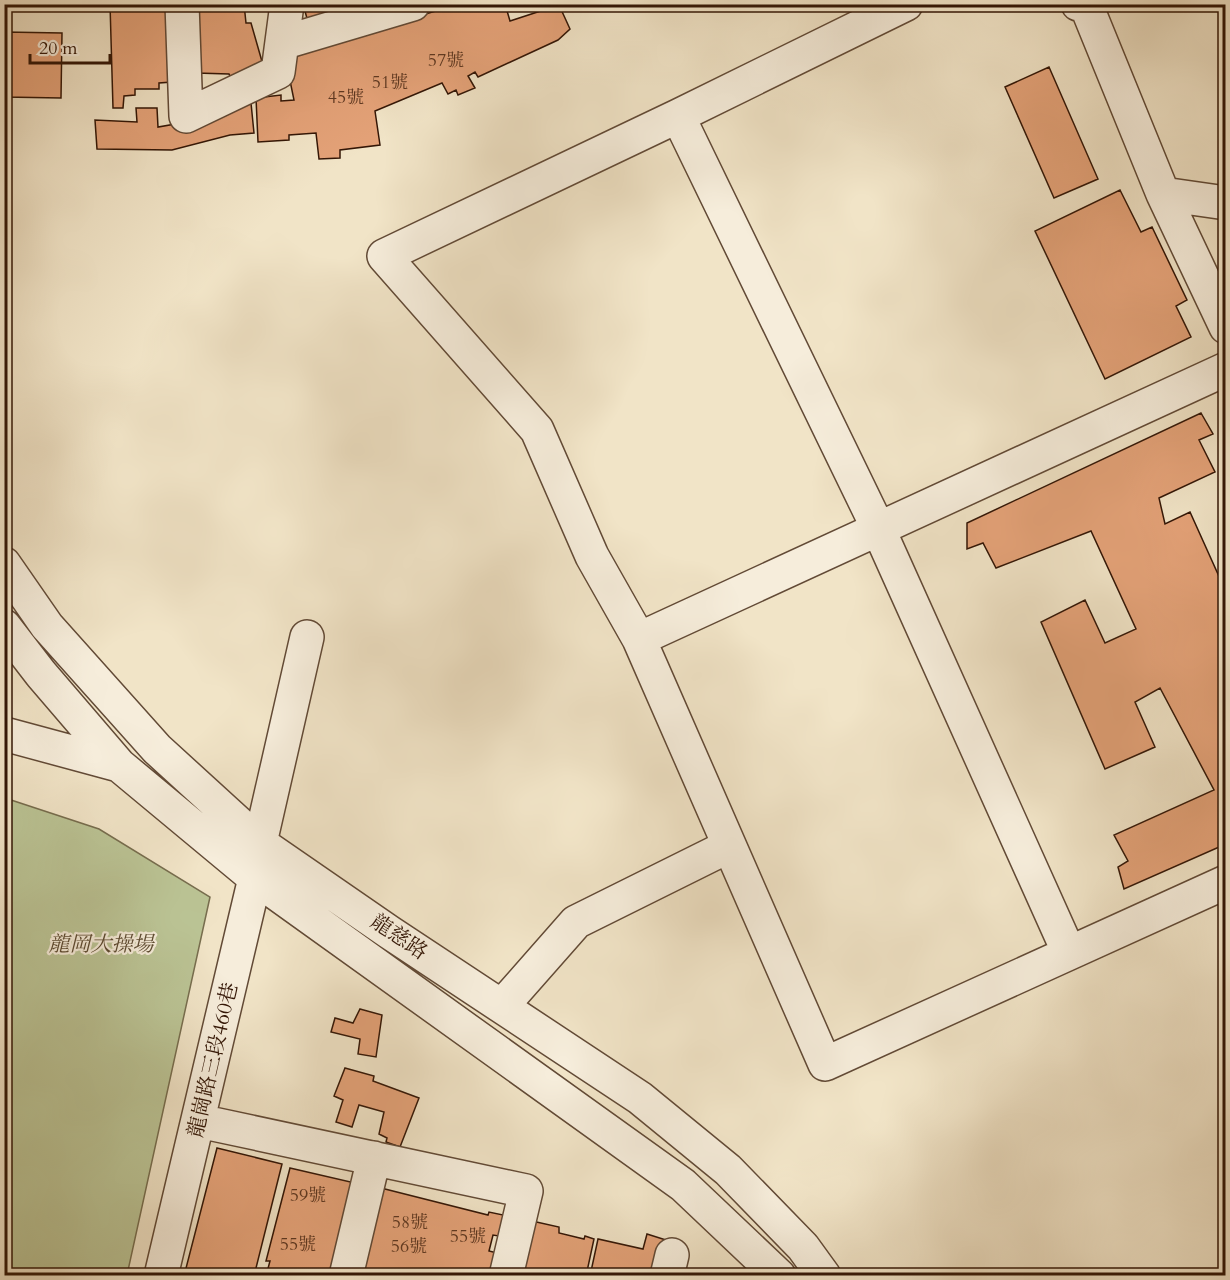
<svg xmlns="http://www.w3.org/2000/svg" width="1230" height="1280" font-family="Cardo,'Noto Serif TC',serif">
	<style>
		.green { fill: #bbc495; stroke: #776d4e; stroke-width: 1.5 }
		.building { fill: #e4a278; stroke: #331606; stroke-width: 1.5 }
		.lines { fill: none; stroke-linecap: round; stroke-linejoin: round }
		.minor-casing { stroke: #624a36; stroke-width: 36 }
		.minor { stroke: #f6eddb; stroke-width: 33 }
		.labels { text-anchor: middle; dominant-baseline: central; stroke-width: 4.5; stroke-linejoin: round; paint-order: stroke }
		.number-label { font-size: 18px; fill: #5f3922 }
		.street-label { font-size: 21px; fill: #331606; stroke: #f6eddb }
		.park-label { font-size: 21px; font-style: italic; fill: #5c4a31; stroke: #f6eddb }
	</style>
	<rect width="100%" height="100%" fill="#f1e4c7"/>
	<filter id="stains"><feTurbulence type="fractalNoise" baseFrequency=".00333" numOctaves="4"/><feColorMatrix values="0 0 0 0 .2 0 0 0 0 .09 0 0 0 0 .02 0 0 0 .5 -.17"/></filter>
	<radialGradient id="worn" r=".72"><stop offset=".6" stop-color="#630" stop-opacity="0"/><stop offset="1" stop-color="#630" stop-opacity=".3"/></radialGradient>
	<path class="green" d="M 5,798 L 99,829 L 210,897 L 127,1275 L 5,1275 Z"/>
	<path class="building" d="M 110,4 L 170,4 L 172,82 L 159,83 L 159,89 L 135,89 L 135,95 L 124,96 L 123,108 L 113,108 Z
		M 194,4 L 244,4 L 246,23 L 251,23 L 263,65 L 233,83 L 229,74 L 196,73 Z
		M 303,4 L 366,4 L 308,22 Z
		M 459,4 L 505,4 L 510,21 L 559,5 L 570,29 L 558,40 L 478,77 L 475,72 L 468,76 L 475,88 L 458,95 L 456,90 L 448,94 L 442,83 L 375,111 L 380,145 L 340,150 L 340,158 L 319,159 L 316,133 L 289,135 L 289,140 L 258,142 L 256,98 L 281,95 L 281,101 L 294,100 L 285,56 Z
		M 4,32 L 62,33 L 61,98 L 4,97 Z
		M 1049,67 L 1098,179 L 1054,198 L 1005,87 Z
		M 251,103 L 254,133 L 230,135 L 172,150 L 97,149 L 95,120 L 137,122 L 136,108 L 157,108 L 158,127 L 181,123 L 217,106 Z
		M 1120,190 L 1141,232 L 1152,227 L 1187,300 L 1176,306 L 1191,337 L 1105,379 L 1035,231 Z
		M 1201,413 L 1213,434 L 1199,440 L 1215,472 L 1159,498 L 1165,524 L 1190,512 L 1226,592 L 1226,844 L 1124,889 L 1118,867 L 1128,861 L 1114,835 L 1214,790 L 1160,688 L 1135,702 L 1155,747 L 1105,769 L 1041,622 L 1085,600 L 1105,643 L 1136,629 L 1091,531 L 996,568 L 983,543 L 967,549 L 967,523 Z
		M 360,1009 L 382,1015 L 376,1057 L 358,1054 L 360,1039 L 331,1032 L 335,1018 L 353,1023 Z
		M 345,1068 L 374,1076 L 373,1081 L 419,1098 L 400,1147 L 386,1142 L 387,1138 L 379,1134 L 384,1112 L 359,1105 L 352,1127 L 336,1122 L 343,1100 L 334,1096 Z
		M 217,1148 L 282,1164 L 254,1276 L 184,1276 Z
		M 290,1168 L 355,1183 L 333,1276 L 266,1276 L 270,1261 L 266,1261 Z
		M 381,1188 L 488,1215 L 489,1212 L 508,1216 L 505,1237 L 493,1235 L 489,1251 L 501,1254 L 496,1276 L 360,1276 Z
		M 532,1221 L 559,1227 L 559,1233 L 584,1239 L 585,1236 L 594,1239 L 586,1276 L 522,1276 Z
		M 647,1234 L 666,1240 L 657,1276 L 590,1276 L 598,1239 L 643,1249 Z"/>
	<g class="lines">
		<defs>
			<path id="minor" d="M 182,4 L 186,116 L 278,72 L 287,4
				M 906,4 L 678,116 L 384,256 L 537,430 L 592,556 L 639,639 L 825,1064 L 1226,882
				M 1078,4 L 1086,5 L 1163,194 L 1226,203
				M 282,43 L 413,4
				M 678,116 L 878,528 L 1069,953
				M 1163,194 L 1226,327
				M 4,564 L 47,626 L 157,749 L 260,843 L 389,932 L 640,1098 L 728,1170 L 803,1247 L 824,1276
				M 4,626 L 41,674 L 119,765 L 255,878 L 683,1185 L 779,1276
				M 639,639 L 1226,369
				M 4,734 L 119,765
				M 502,1006 L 576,922 L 729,846
				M 199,1121 L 526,1191 L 506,1276
				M 161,1276 L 255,878 L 260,843 L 307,637
				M 346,1276 L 374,1158
				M 667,1276 L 672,1255"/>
		</defs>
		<use href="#minor" class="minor-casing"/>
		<use href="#minor" class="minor"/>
	</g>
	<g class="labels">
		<g class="number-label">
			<text x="446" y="60">57號</text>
			<text x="390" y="82">51號</text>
			<text x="346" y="97">45號</text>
			<text x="308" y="1195">59號</text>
			<text x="410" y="1222">58號</text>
			<text x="468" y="1236">55號</text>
			<text x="298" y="1244">55號</text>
			<text x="409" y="1246">56號</text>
		</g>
		<g class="street-label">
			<text transform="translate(399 937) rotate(34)">龍慈路</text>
			<text transform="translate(213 1060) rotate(-77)">龍崗路三段460巷</text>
		</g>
		<g class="park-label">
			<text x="101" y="944">龍岡大操場</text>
		</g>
	</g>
	<rect width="1230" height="1280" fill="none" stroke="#f1e4c7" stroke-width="24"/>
	<rect x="6" y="6" width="1218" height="1268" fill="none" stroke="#331606" stroke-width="3"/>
	<rect x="12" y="12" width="1206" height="1256" fill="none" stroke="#331606" stroke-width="1.5"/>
	<path d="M30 54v9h80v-9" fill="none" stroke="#331606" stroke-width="3"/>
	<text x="39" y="54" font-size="18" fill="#331606" stroke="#f6eddb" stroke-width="4.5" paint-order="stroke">20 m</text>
	<rect width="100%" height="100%" filter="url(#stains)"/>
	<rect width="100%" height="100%" fill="url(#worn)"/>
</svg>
